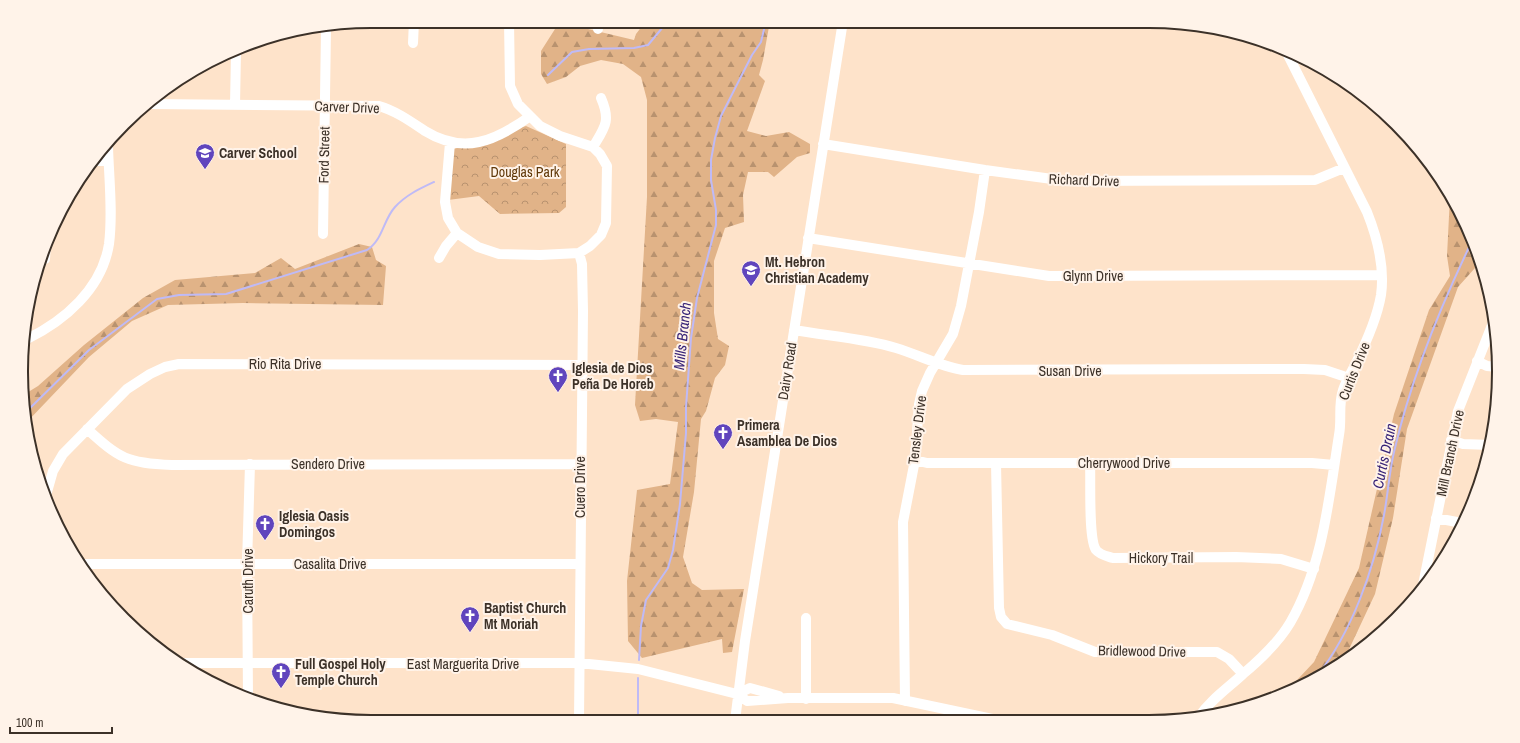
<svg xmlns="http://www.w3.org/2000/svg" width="1520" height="743" font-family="'Archivo Narrow',sans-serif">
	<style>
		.forest { fill: url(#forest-firs) }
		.park { fill: url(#park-crowns) }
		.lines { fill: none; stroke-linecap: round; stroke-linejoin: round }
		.stream { stroke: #bfbaf6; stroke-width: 2 }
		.minor { stroke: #fff; stroke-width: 10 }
		.labels { text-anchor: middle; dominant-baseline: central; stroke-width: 4; stroke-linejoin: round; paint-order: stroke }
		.street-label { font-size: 14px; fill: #3c3128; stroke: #fff3e9 }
		.poi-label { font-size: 14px; font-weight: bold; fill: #3c3128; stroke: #fff3e9; text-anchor: start }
		.park-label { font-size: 14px; fill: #603808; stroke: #fff3e9 }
		.water-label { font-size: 15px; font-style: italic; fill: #382478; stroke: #fff3e9 }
		.rim { fill: none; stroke: #3c3128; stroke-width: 2 }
	</style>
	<defs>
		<pattern id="forest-firs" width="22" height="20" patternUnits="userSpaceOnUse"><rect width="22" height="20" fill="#e1b388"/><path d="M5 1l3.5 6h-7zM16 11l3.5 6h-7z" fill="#b8926f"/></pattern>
		<pattern id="park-crowns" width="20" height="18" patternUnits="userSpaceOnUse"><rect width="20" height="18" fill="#e1b388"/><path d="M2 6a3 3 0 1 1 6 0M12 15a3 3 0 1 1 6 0" fill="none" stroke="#b8926f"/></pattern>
	</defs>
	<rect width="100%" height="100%" fill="#fee3ca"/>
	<path class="forest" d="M 646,21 L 770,21 L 763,60 L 759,75 L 765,81 L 747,131 L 766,136 L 789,132 L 810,144 L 810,153 L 797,157 L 774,177 L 768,172 L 748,172 L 743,195 L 744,222 L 725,228 L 714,261 L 714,313 L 718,339 L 729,346 L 725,365 L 715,378 L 706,411 L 701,419 L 694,492 L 683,557 L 692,583 L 702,590 L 744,589 L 732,652 L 723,653 L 722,639 L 642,658 L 628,641 L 627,581 L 637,490 L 670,484 L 678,422 L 656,419 L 640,421 L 635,405 L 647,197 L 647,100 L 641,77 L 623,64 L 601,60 L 580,66 L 566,77 L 547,84 L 541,74 L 541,51 L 555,29 L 588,29 L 634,40 L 636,34 Z
		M 1450,196 L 1472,238 L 1481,265 L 1475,268 L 1458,287 L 1407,429 L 1393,518 L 1375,594 L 1344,660 L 1282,696 L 1314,662 L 1359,568 L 1394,414 L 1429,310 L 1450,276 L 1447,256 Z
		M 359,244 L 372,247 L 376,260 L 386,266 L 383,305 L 243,303 L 168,305 L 132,321 L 89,357 L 26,423 L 24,417 L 25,394 L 38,386 L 84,345 L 143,298 L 175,280 L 255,273 L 281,258 L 295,269 Z"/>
	<path class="park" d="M 526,126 L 566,144 L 566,207 L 559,213 L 500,214 L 479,196 L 448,200 L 454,149 Z"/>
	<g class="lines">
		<path class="stream" d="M 548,75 L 572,52 L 589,49 L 634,48 L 648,45 L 668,21
			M 24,414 L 89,350 L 157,299 L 179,295 L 226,294 L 367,250 C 383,240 383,220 395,207 C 406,195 419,189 434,182
			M 639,660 L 641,626 L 646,600 L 668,568 L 673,550 L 680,504 L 686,433 L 686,407 L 691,338 L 697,298 L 716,225 L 716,210 L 711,180 L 711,160 L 715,138 L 721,116 L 752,55 L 761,42 L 766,21
			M 1317,676 C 1352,632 1374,569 1384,515 C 1388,494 1389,473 1394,452 C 1411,378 1440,307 1473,239
			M 638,721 L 638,678"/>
		<path class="minor" d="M 598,29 L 598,21
			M 413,43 L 414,21
			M 148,104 L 379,106 C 396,111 410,121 425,131 C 464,155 495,141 529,117
			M 235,105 L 236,52
			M 450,143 L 445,202 L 448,218 L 457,233 L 478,247 L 499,254 L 540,255 L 579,253 L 590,246 L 601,235 L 606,223 L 607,166 L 600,154 L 593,147 L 560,136 L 540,126 L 518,104 L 510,86 L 509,21
			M 823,144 L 985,170 L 1067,181 L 1315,180 L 1344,168
			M 593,147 C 605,127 611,121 601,98
			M 94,161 L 108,161
			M 323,234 L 326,29
			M 808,238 L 1049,276 L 1381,275
			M 579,253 L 582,264 L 583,311 L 579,721
			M 439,258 L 446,246 L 457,233
			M 41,260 L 45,259 L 46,242
			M 794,330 C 827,336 863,338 896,348 C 919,355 939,366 963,370 L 1304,369 L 1325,370 L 1349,378
			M 27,339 C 64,321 102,289 109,244 C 113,213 109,179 108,147
			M 1477,361 L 1487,366 L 1499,367
			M 87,429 C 120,459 127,463 172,465 L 580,464
			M 1451,440 L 1463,444 L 1491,445
			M 915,460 L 927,463 L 1312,463 L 1334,465
			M 996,463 L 999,608 L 1001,617 L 1007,624 L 1052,635 L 1095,652 L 1217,652 L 1229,659 L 1243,674
			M 1090,463 C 1091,479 1088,539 1096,550 C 1100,555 1107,556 1113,558 L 1236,557 L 1281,559 L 1314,569
			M 47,492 L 53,471 L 63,454 L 127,389 L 150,374 L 165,367 L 179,364 L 581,365
			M 1436,518 L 1462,523
			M 80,564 L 580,564
			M 1422,590 L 1458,411 L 1494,320
			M 806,618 L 806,699
			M 186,663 L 579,663 L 638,669 L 737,694 L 747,701 L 788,698 L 893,698 L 997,720
			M 737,694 L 750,688 L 779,696
			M 248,698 L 247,564 L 250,464
			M 905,701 L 903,522 L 915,460 L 919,404 L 922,391 L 930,373 L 953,334 L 961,306 L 979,212 L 985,170
			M 1198,718 C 1210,700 1228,688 1243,674 C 1261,659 1278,643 1290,623 C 1323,566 1329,498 1339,435 C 1342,420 1338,405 1343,390 C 1346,381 1351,373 1355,365 C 1366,343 1377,319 1381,295 C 1385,267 1377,237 1367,212 L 1285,49
			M 735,721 L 745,641 L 843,21"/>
	</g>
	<defs>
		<symbol id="school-pin" viewBox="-11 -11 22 30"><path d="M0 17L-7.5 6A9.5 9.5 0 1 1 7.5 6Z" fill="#6045bd" stroke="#fff3e9"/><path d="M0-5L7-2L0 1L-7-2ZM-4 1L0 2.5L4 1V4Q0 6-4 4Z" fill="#fff"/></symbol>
		<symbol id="church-pin" viewBox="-11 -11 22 30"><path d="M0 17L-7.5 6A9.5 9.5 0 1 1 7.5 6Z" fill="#6045bd" stroke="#fff3e9"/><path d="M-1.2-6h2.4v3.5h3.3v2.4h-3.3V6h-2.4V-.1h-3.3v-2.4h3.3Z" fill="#fff"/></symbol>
	</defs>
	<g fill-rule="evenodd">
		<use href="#school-pin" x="194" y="142" width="22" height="30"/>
		<use href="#school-pin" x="740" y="259" width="22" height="30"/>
		<use href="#church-pin" x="547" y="365" width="22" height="30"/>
		<use href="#church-pin" x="712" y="422" width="22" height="30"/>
		<use href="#church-pin" x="254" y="513" width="22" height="30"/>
		<use href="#church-pin" x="459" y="605" width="22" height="30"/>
		<use href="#church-pin" x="270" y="661" width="22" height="30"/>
	</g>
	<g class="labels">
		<g class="street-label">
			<text transform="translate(347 107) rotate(2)">Carver Drive</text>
			<text transform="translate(324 155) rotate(-89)">Ford Street</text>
			<text transform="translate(1084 180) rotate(2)">Richard Drive</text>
			<text x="1093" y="276">Glynn Drive</text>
			<text x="285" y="364">Rio Rita Drive</text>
			<text transform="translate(787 371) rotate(-81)">Dairy Road</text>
			<text x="1070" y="371">Susan Drive</text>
			<text transform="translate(1354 371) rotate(-68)">Curtis Drive</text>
			<text transform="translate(917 430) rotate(-83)">Tensley Drive</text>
			<text transform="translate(1450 453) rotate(-78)">Mill Branch Drive</text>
			<text x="1124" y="463">Cherrywood Drive</text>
			<text x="328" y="464">Sendero Drive</text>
			<text transform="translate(580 487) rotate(-90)">Cuero Drive</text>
			<text x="1161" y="558">Hickory Trail</text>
			<text x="330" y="564">Casalita Drive</text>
			<text transform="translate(248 581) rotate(-90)">Caruth Drive</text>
			<text transform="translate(1142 651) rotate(1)">Bridlewood Drive</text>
			<text x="463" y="664">East Marguerita Drive</text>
		</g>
		<g class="poi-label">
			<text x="219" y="153">Carver School</text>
			<text x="765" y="262">Mt. Hebron<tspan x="765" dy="16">Christian Academy</tspan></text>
			<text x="572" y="368">Iglesia de Dios<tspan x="572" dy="16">Peña De Horeb</tspan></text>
			<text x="737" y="425">Primera<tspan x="737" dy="16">Asamblea De Dios</tspan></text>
			<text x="279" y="516">Iglesia Oasis<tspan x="279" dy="16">Domingos</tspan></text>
			<text x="484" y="608">Baptist Church<tspan x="484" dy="16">Mt Moriah</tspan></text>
			<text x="295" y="664">Full Gospel Holy<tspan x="295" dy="16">Temple Church</tspan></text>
		</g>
		<g class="park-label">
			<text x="525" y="172">Douglas Park</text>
		</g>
		<g class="water-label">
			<text transform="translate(682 336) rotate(-84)">Mills Branch</text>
			<text transform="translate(1384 456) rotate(-78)">Curtis Drain</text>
		</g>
	</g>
	<path d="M0 0H1520V743H0ZM371 28H1149A343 343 0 0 1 1492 371V372A343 343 0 0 1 1149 715H371A343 343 0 0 1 28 372V371A343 343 0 0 1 371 28Z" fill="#fff3e9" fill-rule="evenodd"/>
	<path class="rim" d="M371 28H1149A343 343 0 0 1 1492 371V372A343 343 0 0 1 1149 715H371A343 343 0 0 1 28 372V371A343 343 0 0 1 371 28Z"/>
	<path d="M10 727v6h102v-6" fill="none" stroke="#3c3128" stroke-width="2"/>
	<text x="16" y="727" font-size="12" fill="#3c3128" stroke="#fff3e9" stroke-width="3" paint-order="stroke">100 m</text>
</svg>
